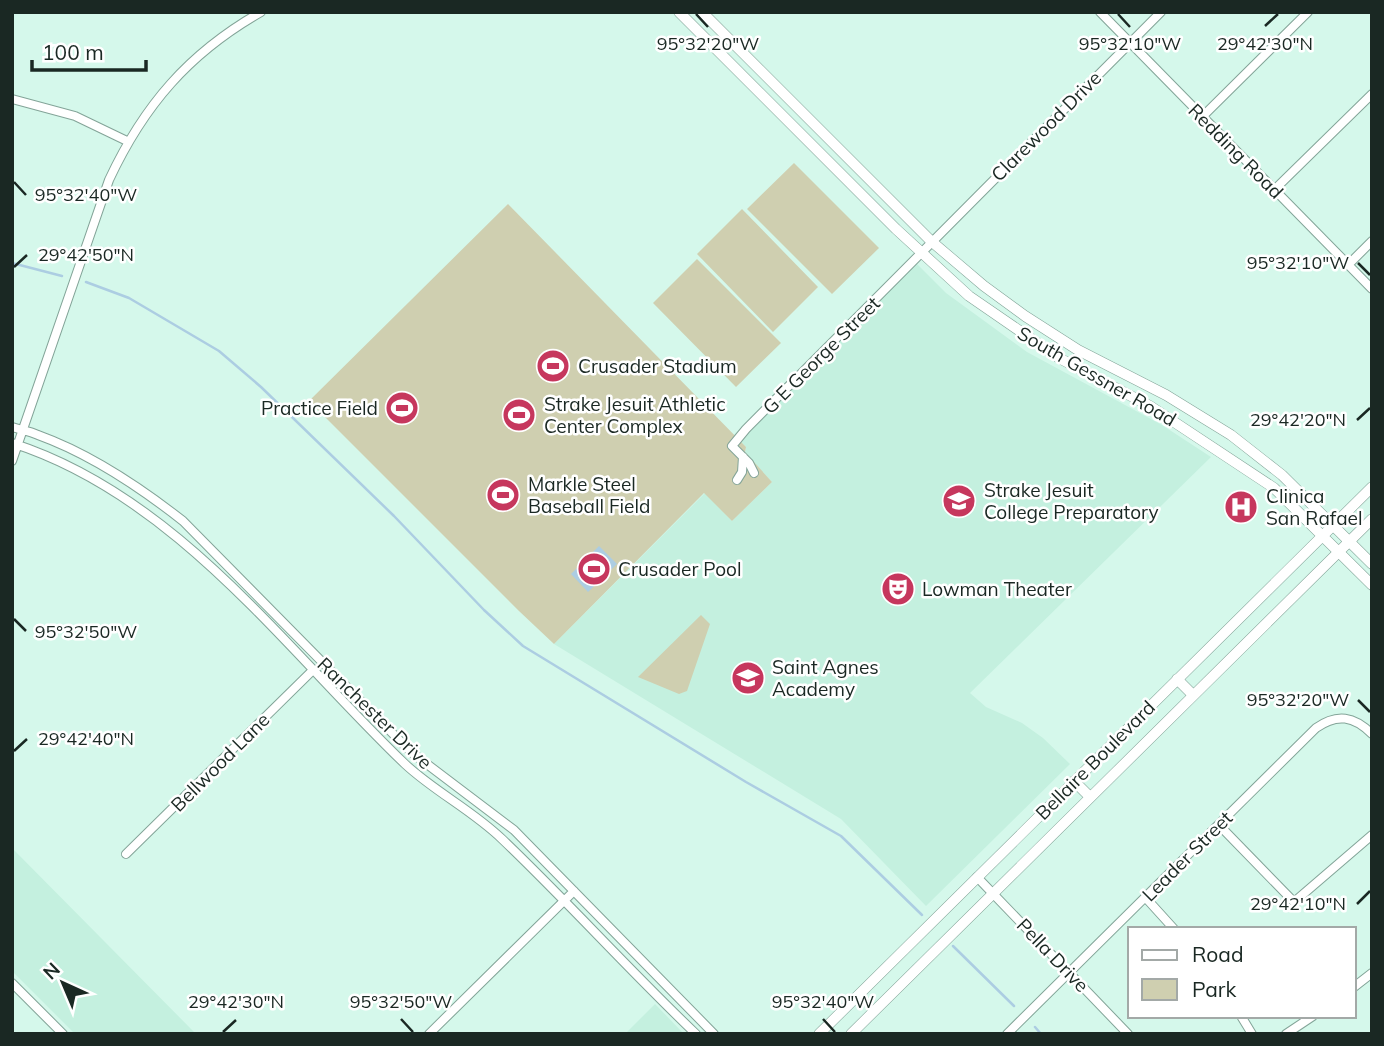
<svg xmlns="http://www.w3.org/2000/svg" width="1384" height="1046" font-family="Mulish,sans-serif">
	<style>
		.built { fill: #c4f0df }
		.green { fill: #cfcfb0 }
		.water { fill: #accde2 }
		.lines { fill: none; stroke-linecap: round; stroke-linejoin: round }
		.stream { stroke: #accde2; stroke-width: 2.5 }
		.minor-casing { stroke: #83a498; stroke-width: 10 }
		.major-casing { stroke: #83a498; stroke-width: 11 }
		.minor { stroke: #fff; stroke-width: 8 }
		.major { stroke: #fff; stroke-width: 10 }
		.ticks { fill: none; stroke: #1a2823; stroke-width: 2.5 }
		.labels { text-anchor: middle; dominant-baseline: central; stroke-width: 5; stroke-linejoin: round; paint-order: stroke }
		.street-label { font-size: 19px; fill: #1a2823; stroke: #fff }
		.poi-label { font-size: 19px; fill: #1a2823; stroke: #fff; text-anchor: start }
		.ticks-label { font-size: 18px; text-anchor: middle; fill: #1a2823; stroke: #fff; stroke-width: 5; stroke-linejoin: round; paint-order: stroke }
	</style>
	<rect width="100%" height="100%" fill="#d5f8eb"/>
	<path class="built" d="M 912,259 L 946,293 L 1027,352 L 1162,425 L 1211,457 L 970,693 L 986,707 L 1022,723 L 1043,738 L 1070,764 L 926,906 L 841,819 L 554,644 L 705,493 L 732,521 L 772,482 L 749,457 L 745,452 L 746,447 L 734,435 L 825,349 Z
		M 12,848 L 196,1034 L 75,1034 L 12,971 Z
		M 655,1004 L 684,1034 L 625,1034 Z"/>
	<path class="green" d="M 794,163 L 879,248 L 832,294 L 747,209 Z
		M 508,204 L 746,447 L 745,452 L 772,482 L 732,521 L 704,493 L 554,644 L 519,611 L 309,401 Z
		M 742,209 L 818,287 L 773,332 L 697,254 Z
		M 697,259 L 781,343 L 736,387 L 653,303 Z
		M 701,615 L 710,624 L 687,691 L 679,694 L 638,677 Z"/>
	<path class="water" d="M 599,546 L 617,564 L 588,592 L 571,574 Z"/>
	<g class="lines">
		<path class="stream" d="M 12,263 L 62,276
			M 86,282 L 129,298 L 219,351 L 261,387 L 394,516 L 484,610 L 523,646 L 746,782 L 841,836 L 922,915
			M 953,946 L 1014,1006
			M 1035,1027 L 1041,1034"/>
		<defs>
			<path id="minor" d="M 1100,12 L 1372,289
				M 12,99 L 75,116 L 127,141
				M 1202,117 L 1308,12
				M 1274,190 L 1372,94
				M 1348,265 L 1372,241
				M 12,427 C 21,430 30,431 38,435 C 88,453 141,488 183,521 L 411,752 L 514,830 L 714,1034
				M 12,443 C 177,496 285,649 405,764 C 435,792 472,810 502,839 C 568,902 629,970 696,1034
				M 12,461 L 109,180 C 144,105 189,53 261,12
				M 754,473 L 749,463 L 732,446 L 746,429 L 1161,12
				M 737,480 L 742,472 L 743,457
				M 1219,825 L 1294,902 L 1372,835
				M 126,854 L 313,670
				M 977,877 L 1128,1034
				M 1145,897 L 1174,929
				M 12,983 L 63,1034
				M 1354,987 L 1372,973
				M 1241,1016 L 1252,1034
				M 429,1034 L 574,891
				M 1007,1034 L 1316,728 C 1337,713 1354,716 1372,734
				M 1286,1034 L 1313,1016"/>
			<path id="major" d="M 679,12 L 896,229 L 969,296 L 1059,358 L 1150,406 L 1274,488 L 1372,585
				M 702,12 L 931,241 L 984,286 L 1025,316 L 1078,350 L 1166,395 L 1231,435 L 1282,475 L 1372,564
				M 1177,679 L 1192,694
				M 1074,781 L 1090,797
				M 819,1034 L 1372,487
				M 851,1034 L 1372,519"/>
		</defs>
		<use href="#minor" class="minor-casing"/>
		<use href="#major" class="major-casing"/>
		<use href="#minor" class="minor"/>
		<use href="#major" class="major"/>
	</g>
	<path class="ticks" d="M 696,14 L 708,27M 1118,14 L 1130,27M 1265,26 L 1278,14M 14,182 L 26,195M 1358,263 L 1370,275M 14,267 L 27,255M 1357,420 L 1370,408M 14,619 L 26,631M 1358,700 L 1370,712M 14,751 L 27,739M 1357,904 L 1370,891M 401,1019 L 413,1032M 823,1019 L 835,1032M 223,1032 L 236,1020"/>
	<defs>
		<symbol id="stadium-disc" viewBox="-11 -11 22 22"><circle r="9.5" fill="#c6375d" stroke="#fff"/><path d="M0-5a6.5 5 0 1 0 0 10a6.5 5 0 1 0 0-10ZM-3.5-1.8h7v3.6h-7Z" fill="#fff"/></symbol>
		<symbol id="school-disc" viewBox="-11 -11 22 22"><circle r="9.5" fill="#c6375d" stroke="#fff"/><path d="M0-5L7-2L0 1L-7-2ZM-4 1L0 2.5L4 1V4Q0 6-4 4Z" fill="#fff"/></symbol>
		<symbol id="hospital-disc" viewBox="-11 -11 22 22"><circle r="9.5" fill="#c6375d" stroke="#fff"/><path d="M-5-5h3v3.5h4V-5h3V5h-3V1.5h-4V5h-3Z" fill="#fff"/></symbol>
		<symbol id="theatre-disc" viewBox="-11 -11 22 22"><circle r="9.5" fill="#c6375d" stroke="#fff"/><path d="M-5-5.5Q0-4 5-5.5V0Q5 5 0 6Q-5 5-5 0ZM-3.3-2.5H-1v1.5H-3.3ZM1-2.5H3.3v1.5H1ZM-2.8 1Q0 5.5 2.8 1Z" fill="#fff"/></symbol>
	</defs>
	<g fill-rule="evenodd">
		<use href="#stadium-disc" x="534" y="347" width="38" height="38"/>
		<use href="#stadium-disc" x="383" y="389" width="38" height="38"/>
		<use href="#stadium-disc" x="500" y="396" width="38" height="38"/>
		<use href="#stadium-disc" x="484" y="476" width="38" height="38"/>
		<use href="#school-disc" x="940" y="482" width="38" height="38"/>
		<use href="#hospital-disc" x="1222" y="488" width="38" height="38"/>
		<use href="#stadium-disc" x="575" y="550" width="38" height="38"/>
		<use href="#theatre-disc" x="879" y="570" width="38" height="38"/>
		<use href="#school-disc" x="729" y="659" width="38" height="38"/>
	</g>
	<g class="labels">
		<g class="street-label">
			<text transform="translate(1046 126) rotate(-45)">Clarewood Drive</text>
			<text transform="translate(1236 151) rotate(45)">Redding Road</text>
			<text transform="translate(821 355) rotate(-45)">G E George Street</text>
			<text transform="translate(1097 376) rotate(30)">South Gessner Road</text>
			<text transform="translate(375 713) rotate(44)">Ranchester Drive</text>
			<text transform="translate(1095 760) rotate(-45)">Bellaire Boulevard</text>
			<text transform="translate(220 762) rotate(-45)">Bellwood Lane</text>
			<text transform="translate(1187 856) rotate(-45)">Leader Street</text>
			<text transform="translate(1053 955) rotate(46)">Pella Drive</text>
		</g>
		<g class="poi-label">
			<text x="578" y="366">Crusader Stadium</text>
			<text x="544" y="404">Strake Jesuit Athletic<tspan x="544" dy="22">Center Complex</tspan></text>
			<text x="378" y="408" text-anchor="end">Practice Field</text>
			<text x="528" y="484">Markle Steel<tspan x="528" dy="22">Baseball Field</tspan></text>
			<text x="984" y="490">Strake Jesuit<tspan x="984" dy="22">College Preparatory</tspan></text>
			<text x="1266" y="496">Clinica<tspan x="1266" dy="22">San Rafael</tspan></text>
			<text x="618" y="569">Crusader Pool</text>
			<text x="922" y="589">Lowman Theater</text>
			<text x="772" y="667">Saint Agnes<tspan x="772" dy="22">Academy</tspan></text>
		</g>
	</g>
	<g class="ticks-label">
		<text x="1265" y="50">29°42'30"N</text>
		<text x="708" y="50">95°32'20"W</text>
		<text x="1130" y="50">95°32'10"W</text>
		<text x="86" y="201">95°32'40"W</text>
		<text x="86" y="261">29°42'50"N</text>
		<text x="1298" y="269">95°32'10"W</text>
		<text x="1298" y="426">29°42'20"N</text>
		<text x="86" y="638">95°32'50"W</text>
		<text x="1298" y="706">95°32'20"W</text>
		<text x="86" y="745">29°42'40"N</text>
		<text x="1298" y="910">29°42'10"N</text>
		<text x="401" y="1008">95°32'50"W</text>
		<text x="823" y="1008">95°32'40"W</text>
		<text x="236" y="1008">29°42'30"N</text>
	</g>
	<rect width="1384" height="1046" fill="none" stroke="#1a2823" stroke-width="28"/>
	<rect x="1128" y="927" width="228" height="91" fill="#ffffff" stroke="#a3a9a7" stroke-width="2"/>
	<rect x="1142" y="950" width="35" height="10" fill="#ffffff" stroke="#a3a9a7" stroke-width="2"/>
	<text x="1192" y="962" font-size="21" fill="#1a2823">Road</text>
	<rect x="1142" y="979" width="35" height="21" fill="#cfcfb0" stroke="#a3a9a7" stroke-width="2"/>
	<text x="1192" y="997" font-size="21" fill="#1a2823">Park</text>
	<g transform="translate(63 983) rotate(316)" stroke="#ffffff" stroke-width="5" paint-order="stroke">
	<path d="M0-5L12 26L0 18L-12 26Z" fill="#1a2823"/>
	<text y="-10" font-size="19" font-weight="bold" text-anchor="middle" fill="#1a2823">N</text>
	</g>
	<path d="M32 60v10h114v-10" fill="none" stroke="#1a2823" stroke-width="3.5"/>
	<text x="42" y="60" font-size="21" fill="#1a2823" stroke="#ffffff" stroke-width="5" paint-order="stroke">100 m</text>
</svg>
